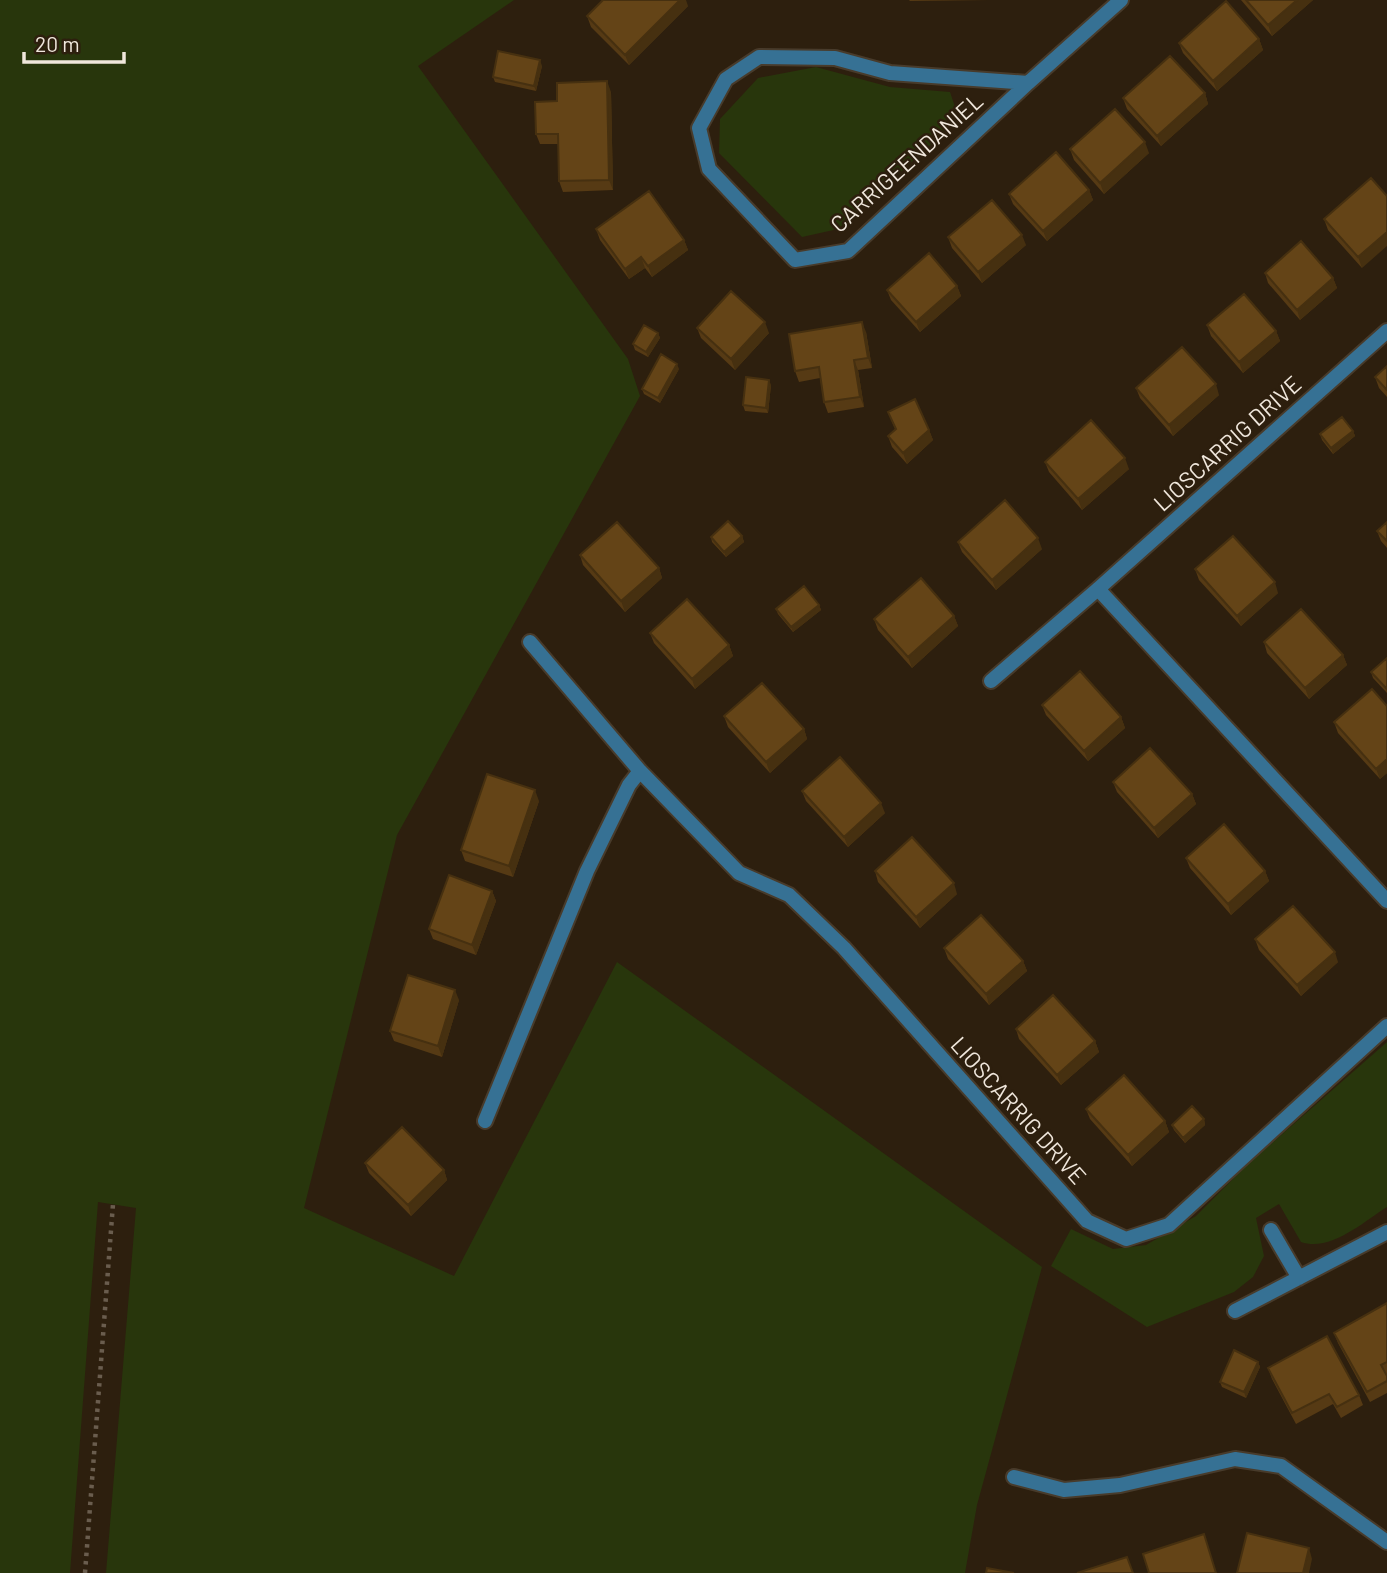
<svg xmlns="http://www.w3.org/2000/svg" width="1387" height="1573" font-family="Barlow,sans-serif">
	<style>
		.green { fill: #28360c }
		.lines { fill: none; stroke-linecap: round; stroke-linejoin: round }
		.minor-casing { stroke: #483b2b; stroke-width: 18 }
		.path { stroke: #6a5d4e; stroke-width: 4.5; stroke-dasharray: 3.5 5; stroke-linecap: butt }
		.minor { stroke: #367194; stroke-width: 14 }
		.wall { fill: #563a14 }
		.shaded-wall { fill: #463010 }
		.building { fill: #644417; stroke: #463010; stroke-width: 2 }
		.labels { text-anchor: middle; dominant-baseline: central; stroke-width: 5; stroke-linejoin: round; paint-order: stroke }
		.street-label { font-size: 23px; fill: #f0e7dc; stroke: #2d1f0e }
	</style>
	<rect width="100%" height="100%" fill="#2d1f0e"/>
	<path class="green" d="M 0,0 L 514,0 L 418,66 L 628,359 L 640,396 L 397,835 L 304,1208 L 454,1276 L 617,962 L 1042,1267 L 977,1505 L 965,1573 L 106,1573 L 136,1208 L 98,1202 L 70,1573 L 0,1573 Z
		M 816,67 L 890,87 L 950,92 L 959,119 L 838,229 L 802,237 L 719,153 L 720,119 L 758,78 Z
		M 1387,1042 L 1387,1207 C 1363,1222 1331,1252 1301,1242 L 1279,1204 L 1256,1218 L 1264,1256 L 1253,1277 L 1234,1292 L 1147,1327 L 1051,1266 L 1071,1229 L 1113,1249 L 1146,1245 L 1196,1216 L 1248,1164 Z"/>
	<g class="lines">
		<defs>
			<path id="minor" d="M 1028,83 L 890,73 L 835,58 L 759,57 L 726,79 L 699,128 L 709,169 L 795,260 L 848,251 L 1028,83 L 1121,0
				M 1098,589 L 1387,901
				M 530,642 L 640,771 L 739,873 L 789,895 L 844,948 L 1087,1221 L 1126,1239 L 1169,1225 L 1387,1026
				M 991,681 L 1098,589 L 1387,331
				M 485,1121 L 587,871 L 629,785 L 640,771
				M 1271,1230 L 1299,1278
				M 1235,1311 L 1387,1232
				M 1014,1477 L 1064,1490 L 1120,1485 L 1235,1459 L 1281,1466 L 1387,1542"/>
		</defs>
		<use href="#minor" class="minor-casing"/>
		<path class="path" d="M 85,1573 L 113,1204"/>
		<use href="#minor" class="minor"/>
	</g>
	<path class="wall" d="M 909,0 L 988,0 L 910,1 Z
		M 1241,0 L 1313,0 L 1272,36 Z
		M 688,6 L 629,65 L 591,27 L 587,16 Z
		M 1259,39 L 1263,50 L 1217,91 L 1183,53 L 1179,43 Z
		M 542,66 L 536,91 L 495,82 L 493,77 Z
		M 611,92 L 613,190 L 563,192 L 559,181 L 559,144 L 540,144 L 536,134 L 557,101 Z
		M 1205,93 L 1208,104 L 1161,146 L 1127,109 L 1123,98 Z
		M 1070,149 L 1149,153 L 1104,194 L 1074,160 Z
		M 1371,178 L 1362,268 L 1328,230 L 1324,219 Z
		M 1089,190 L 1093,200 L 1047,241 L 1013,204 L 1009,194 Z
		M 596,229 L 684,240 L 688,250 L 652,277 L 645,268 L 629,279 L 600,240 Z
		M 948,237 L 1026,245 L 982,283 L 952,248 Z
		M 1265,273 L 1333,278 L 1337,288 L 1300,320 L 1268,283 Z
		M 957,286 L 961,296 L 920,332 L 891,300 L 887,290 Z
		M 1207,325 L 1276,331 L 1280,341 L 1243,373 L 1211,336 Z
		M 697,328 L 769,333 L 735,370 L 701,338 Z
		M 866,332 L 872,368 L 858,370 L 864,407 L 828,413 L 824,402 L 820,378 L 799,382 L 795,371 Z
		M 658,333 L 660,338 L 648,357 L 635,350 L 633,344 Z
		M 1387,366 L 1387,397 L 1379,388 L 1375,377 Z
		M 679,369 L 660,403 L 644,394 L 642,389 Z
		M 771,385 L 768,413 L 745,411 L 743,405 Z
		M 1136,388 L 1219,395 L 1173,436 L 1140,398 Z
		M 888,412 L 929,430 L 933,440 L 907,464 L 892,447 L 888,436 L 895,429 Z
		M 1353,431 L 1355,436 L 1333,454 L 1322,440 L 1320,434 Z
		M 1045,462 L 1129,469 L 1082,510 L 1049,472 Z
		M 1387,522 L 1387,548 L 1381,541 L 1377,531 Z
		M 742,536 L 744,542 L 726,557 L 712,542 L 711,537 Z
		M 958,542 L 1042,549 L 996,590 L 962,552 Z
		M 580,555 L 659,568 L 662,578 L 625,612 L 583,565 Z
		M 1195,569 L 1278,593 L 1241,626 L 1199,580 Z
		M 819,605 L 821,610 L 793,632 L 778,614 L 776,609 Z
		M 954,616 L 958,626 L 912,668 L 878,630 L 874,619 Z
		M 650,633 L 729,645 L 733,656 L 695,689 L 654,643 Z
		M 1264,642 L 1343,655 L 1347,665 L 1309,699 L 1267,653 Z
		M 1387,658 L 1387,693 L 1373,678 L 1371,672 Z
		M 1042,705 L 1121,717 L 1125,728 L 1088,761 L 1046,715 Z
		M 1387,706 L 1387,773 L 1380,779 L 1338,733 L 1334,722 Z
		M 724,716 L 804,729 L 807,739 L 770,773 L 728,727 Z
		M 1113,782 L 1192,794 L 1196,804 L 1158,838 L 1117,792 Z
		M 802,791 L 885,813 L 848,847 L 806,801 Z
		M 539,801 L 513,877 L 465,861 L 461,850 Z
		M 1186,858 L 1265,871 L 1269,881 L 1231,915 L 1190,868 Z
		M 875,871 L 957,894 L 920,928 L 878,882 Z
		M 492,891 L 496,901 L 476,955 L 433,939 L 429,929 Z
		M 1255,939 L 1338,962 L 1301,996 L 1259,950 Z
		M 944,948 L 1023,961 L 1027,971 L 989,1005 L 948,959 Z
		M 459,1000 L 442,1057 L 394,1041 L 390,1031 Z
		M 1016,1029 L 1095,1041 L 1099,1052 L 1061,1085 L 1019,1039 Z
		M 1086,1109 L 1165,1121 L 1169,1132 L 1132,1166 L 1090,1119 Z
		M 1204,1119 L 1205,1125 L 1185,1143 L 1174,1130 L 1172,1125 Z
		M 365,1163 L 444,1170 L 447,1180 L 411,1216 L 369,1173 Z
		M 1387,1303 L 1387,1393 L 1370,1402 L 1338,1343 L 1334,1333 Z
		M 1258,1362 L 1260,1367 L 1246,1398 L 1222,1387 L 1220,1382 Z
		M 1268,1368 L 1359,1395 L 1363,1405 L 1341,1418 L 1333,1404 L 1296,1424 L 1272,1379 Z"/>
	<path class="shaded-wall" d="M 680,0 L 686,0 L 688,6 L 629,65 L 625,55 Z
		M 1297,0 L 1313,0 L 1272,36 L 1268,25 Z
		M 1259,39 L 1263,50 L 1217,91 L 1213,81 Z
		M 540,60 L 542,66 L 536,91 L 534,86 Z
		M 607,81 L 611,92 L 613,190 L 609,180 Z
		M 1205,93 L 1208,104 L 1161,146 L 1157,136 Z
		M 1145,142 L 1149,153 L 1104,194 L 1100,183 Z
		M 1089,190 L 1093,200 L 1047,241 L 1043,231 Z
		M 1387,232 L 1387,246 L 1362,268 L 1358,257 Z
		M 1022,235 L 1026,245 L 982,283 L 978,272 Z
		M 684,240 L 688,250 L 652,277 L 648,266 Z
		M 641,257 L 645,268 L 629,279 L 625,269 Z
		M 1333,278 L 1337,288 L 1300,320 L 1297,310 Z
		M 957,286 L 961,296 L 920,332 L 916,322 Z
		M 765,322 L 769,333 L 735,370 L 731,359 Z
		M 862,322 L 866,332 L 872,368 L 868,358 Z
		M 1276,331 L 1280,341 L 1243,373 L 1239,362 Z
		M 658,333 L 660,338 L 648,357 L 646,352 Z
		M 854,360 L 858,370 L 864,407 L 860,397 Z
		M 677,364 L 679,369 L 660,403 L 658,398 Z
		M 769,380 L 771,385 L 768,413 L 766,408 Z
		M 1216,384 L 1219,395 L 1173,436 L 1169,425 Z
		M 929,430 L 933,440 L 907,464 L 903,453 Z
		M 1353,431 L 1355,436 L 1333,454 L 1331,448 Z
		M 1125,458 L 1129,469 L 1082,510 L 1078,499 Z
		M 742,536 L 744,542 L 726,557 L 724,552 Z
		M 1038,538 L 1042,549 L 996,590 L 992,580 Z
		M 659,568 L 662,578 L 625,612 L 621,601 Z
		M 1275,582 L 1278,593 L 1241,626 L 1237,616 Z
		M 819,605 L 821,610 L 793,632 L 791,627 Z
		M 954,616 L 958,626 L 912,668 L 908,657 Z
		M 729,645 L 733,656 L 695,689 L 692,679 Z
		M 1343,655 L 1347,665 L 1309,699 L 1305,688 Z
		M 1121,717 L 1125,728 L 1088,761 L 1084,751 Z
		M 804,729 L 807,739 L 770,773 L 766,762 Z
		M 1387,759 L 1387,773 L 1380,779 L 1376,769 Z
		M 535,790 L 539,801 L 513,877 L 509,866 Z
		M 1192,794 L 1196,804 L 1158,838 L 1154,828 Z
		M 881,803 L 885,813 L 848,847 L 844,837 Z
		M 1265,871 L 1269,881 L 1231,915 L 1228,904 Z
		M 954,883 L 957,894 L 920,928 L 916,917 Z
		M 492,891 L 496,901 L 476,955 L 472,945 Z
		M 1335,952 L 1338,962 L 1301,996 L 1297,985 Z
		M 1023,961 L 1027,971 L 989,1005 L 986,994 Z
		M 455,990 L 459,1000 L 442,1057 L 438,1046 Z
		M 1095,1041 L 1099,1052 L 1061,1085 L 1057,1075 Z
		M 1204,1119 L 1205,1125 L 1185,1143 L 1183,1138 Z
		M 1165,1121 L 1169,1132 L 1132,1166 L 1128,1155 Z
		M 444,1170 L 447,1180 L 411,1216 L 408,1205 Z
		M 1258,1362 L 1260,1367 L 1246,1398 L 1244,1392 Z
		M 1309,1548 L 1312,1559 L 1309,1573 L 1303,1573 Z"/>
	<path class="building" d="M 603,0 L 680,0 L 625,55 L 587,16 Z
		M 1246,0 L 1297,0 L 1268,25 Z
		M 1226,1 L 1259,39 L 1213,81 L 1179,43 Z
		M 498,51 L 540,60 L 534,86 L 493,77 Z
		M 1170,56 L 1205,93 L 1157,136 L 1123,98 Z
		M 607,81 L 609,180 L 559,181 L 558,134 L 536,134 L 535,102 L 557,101 L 557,83 Z
		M 1115,109 L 1145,142 L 1100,183 L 1070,149 Z
		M 1056,152 L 1089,190 L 1043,231 L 1009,194 Z
		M 1371,178 L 1387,196 L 1387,232 L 1358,257 L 1324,219 Z
		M 649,191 L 684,240 L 648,266 L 641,257 L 625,269 L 596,229 Z
		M 992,200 L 1022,235 L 978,272 L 948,237 Z
		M 1301,241 L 1333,278 L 1297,310 L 1265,273 Z
		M 929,253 L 957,286 L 916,322 L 887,290 Z
		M 731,291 L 765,322 L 731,359 L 697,328 Z
		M 1244,294 L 1276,331 L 1239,362 L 1207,325 Z
		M 862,322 L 868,358 L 854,360 L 860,397 L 824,402 L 819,367 L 795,371 L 789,334 Z
		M 644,325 L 658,333 L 646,352 L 633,344 Z
		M 1182,347 L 1216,384 L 1169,425 L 1136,388 Z
		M 661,354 L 677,364 L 658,398 L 642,389 Z
		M 1387,366 L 1387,390 L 1375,377 Z
		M 746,377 L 769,380 L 766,408 L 743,405 Z
		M 915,399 L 929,430 L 903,453 L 888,436 L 896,429 L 888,412 Z
		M 1342,417 L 1353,431 L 1331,448 L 1320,434 Z
		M 1091,420 L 1125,458 L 1078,499 L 1045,462 Z
		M 1005,500 L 1038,538 L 992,580 L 958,542 Z
		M 728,521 L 742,536 L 724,552 L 711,537 Z
		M 617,522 L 659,568 L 621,601 L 580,555 Z
		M 1387,522 L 1387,541 L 1377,531 Z
		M 1233,536 L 1275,582 L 1237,616 L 1195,569 Z
		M 921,578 L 954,616 L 908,657 L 874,619 Z
		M 804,586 L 819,605 L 791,627 L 776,609 Z
		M 687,599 L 729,645 L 692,679 L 650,633 Z
		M 1301,609 L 1343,655 L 1305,688 L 1264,642 Z
		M 1387,658 L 1387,689 L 1371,672 Z
		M 1080,671 L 1121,717 L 1084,751 L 1042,705 Z
		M 762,683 L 804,729 L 766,762 L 724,716 Z
		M 1372,689 L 1387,706 L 1387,759 L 1376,769 L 1334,722 Z
		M 1150,748 L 1192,794 L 1154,828 L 1113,782 Z
		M 840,757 L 881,803 L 844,837 L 802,791 Z
		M 487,774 L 535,790 L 509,866 L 461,850 Z
		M 1224,824 L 1265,871 L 1228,904 L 1186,858 Z
		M 912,837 L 954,883 L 916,917 L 875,871 Z
		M 449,875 L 492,891 L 472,945 L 429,929 Z
		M 1293,906 L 1335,952 L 1297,985 L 1255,939 Z
		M 981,915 L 1023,961 L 986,994 L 944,948 Z
		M 408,975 L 455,990 L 438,1046 L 390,1031 Z
		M 1053,995 L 1095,1041 L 1057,1075 L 1016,1029 Z
		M 1124,1075 L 1165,1121 L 1128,1155 L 1086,1109 Z
		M 1192,1106 L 1204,1119 L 1183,1138 L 1172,1125 Z
		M 402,1127 L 444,1170 L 408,1205 L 365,1163 Z
		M 1387,1303 L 1387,1362 L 1381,1365 L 1387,1376 L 1387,1381 L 1367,1392 L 1334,1333 Z
		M 1327,1336 L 1359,1395 L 1337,1407 L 1329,1394 L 1292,1413 L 1268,1368 Z
		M 1234,1350 L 1258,1362 L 1244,1392 L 1220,1382 Z
		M 1247,1533 L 1309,1548 L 1303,1573 L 1237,1573 Z
		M 1204,1534 L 1216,1573 L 1149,1573 L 1143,1554 Z
		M 1127,1557 L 1133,1573 L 1077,1573 Z
		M 987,1568 L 1014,1573 L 986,1573 Z"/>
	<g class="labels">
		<g class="street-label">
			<text transform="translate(906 162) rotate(-42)">CARRIGEENDANIEL</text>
			<text transform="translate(1227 443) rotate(-42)">LIOSCARRIG DRIVE</text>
			<text transform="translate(1019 1110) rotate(48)">LIOSCARRIG DRIVE</text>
		</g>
	</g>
	<path d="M24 52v10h100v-10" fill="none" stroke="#f0e7dc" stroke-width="3.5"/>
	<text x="35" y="52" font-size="21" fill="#f0e7dc" stroke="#2d1f0e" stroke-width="5" paint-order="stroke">20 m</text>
</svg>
